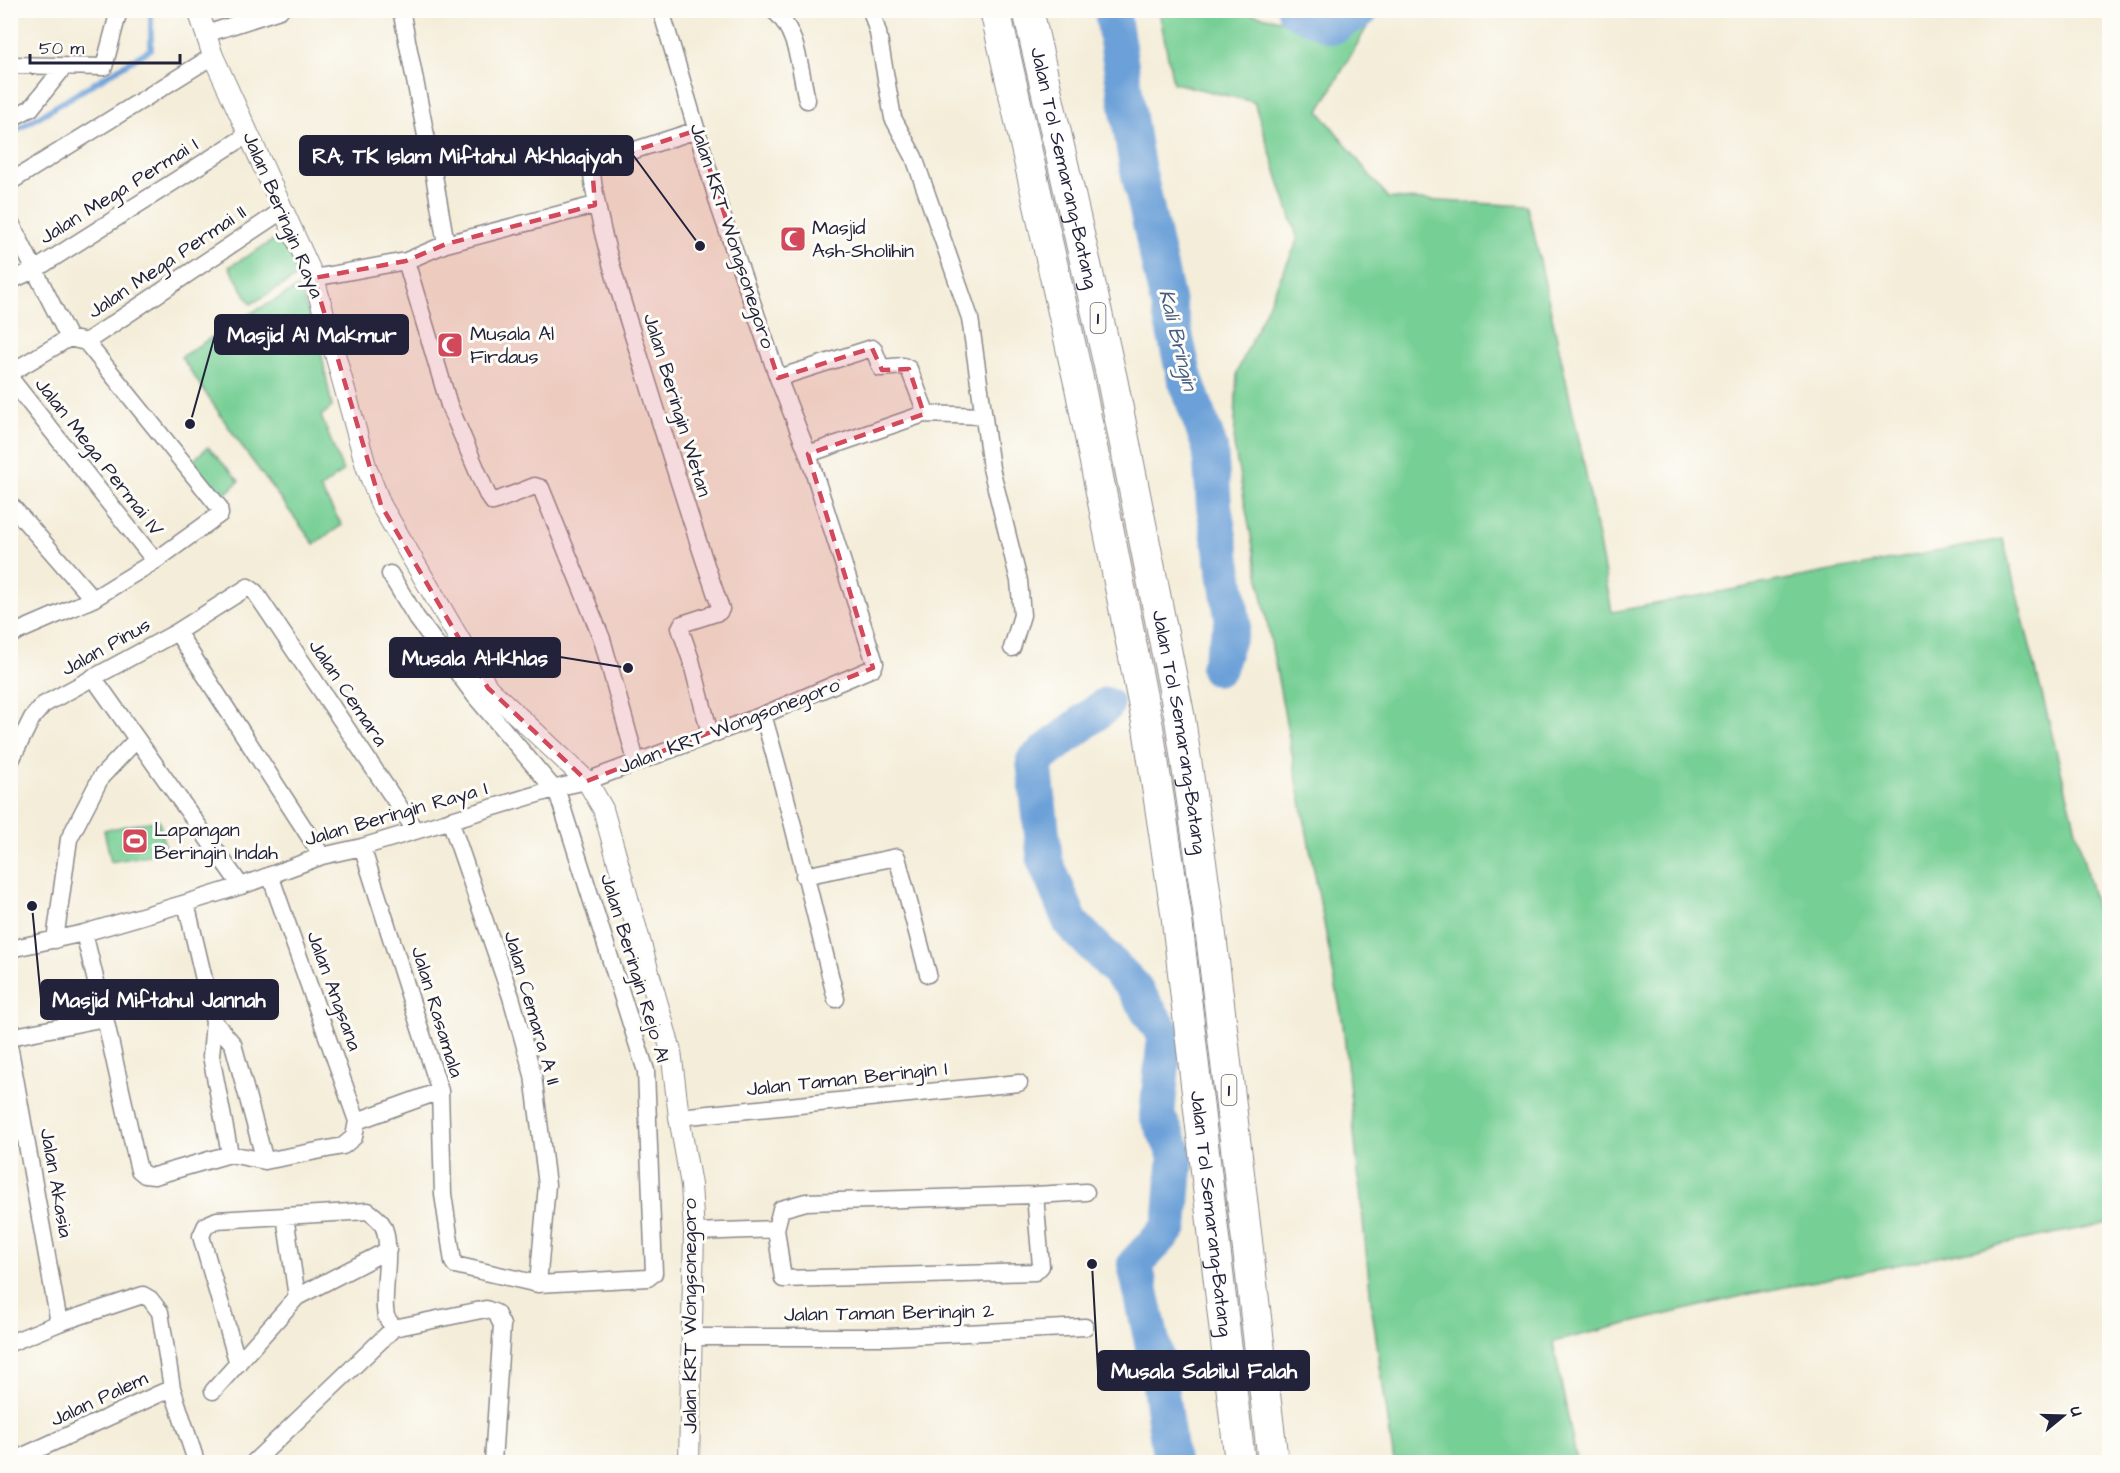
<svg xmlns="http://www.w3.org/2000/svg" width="2120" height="1473" font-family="'Architects Daughter',sans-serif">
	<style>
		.green { fill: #76cf94; stroke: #4c7868; stroke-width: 1.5 }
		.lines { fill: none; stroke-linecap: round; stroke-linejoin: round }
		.stream { stroke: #6ca0d8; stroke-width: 6 }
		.river { stroke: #6ca0d8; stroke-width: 36 }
		.minor-casing { stroke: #8b888a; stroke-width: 19 }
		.tertiary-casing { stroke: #8b888a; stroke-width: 22 }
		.motorway-casing { stroke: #8b888a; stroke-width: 32 }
		.minor { stroke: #fff; stroke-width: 16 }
		.tertiary { stroke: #fff; stroke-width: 20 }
		.motorway { stroke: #fff; stroke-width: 30 }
		.marked { fill: #d1495b; fill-opacity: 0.2; stroke: #d1495b; stroke-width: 4.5; stroke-dasharray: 12 8; stroke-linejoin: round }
		.labels { text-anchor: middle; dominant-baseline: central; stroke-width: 6; stroke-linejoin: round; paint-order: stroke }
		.shield { fill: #fdfcf7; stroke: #646373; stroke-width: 1.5 }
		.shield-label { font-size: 18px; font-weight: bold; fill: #22223b }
		.street-label { font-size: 20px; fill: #22223b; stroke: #fdfcf7 }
		.poi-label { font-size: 20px; fill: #22223b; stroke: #fdfcf7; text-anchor: start }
		.water-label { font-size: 21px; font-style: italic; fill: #435b82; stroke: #fdfcf7 }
		.leader { fill: none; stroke: #22223b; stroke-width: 2 }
		.callout-dot { fill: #22223b; stroke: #fdfcf7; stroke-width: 2 }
		.callout { fill: #22223b; stroke: #22223b; stroke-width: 2 }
		.callout-label { font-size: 21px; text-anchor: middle; font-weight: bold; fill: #fff }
	</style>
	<rect width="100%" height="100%" fill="#fdfcf7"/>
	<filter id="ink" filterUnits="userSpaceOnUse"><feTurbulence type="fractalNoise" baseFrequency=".0167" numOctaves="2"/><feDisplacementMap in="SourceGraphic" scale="12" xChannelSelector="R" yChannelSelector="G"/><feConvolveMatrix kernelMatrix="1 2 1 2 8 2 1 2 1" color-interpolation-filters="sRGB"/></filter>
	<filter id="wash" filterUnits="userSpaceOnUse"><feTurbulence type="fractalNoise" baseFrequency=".008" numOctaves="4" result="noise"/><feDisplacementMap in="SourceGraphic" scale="24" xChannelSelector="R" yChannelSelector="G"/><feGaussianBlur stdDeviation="1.35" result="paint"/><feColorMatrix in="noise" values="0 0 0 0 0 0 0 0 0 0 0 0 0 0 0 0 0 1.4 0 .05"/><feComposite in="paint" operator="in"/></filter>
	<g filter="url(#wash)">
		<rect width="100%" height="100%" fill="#f4edd9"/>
		<path class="green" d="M 1159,11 L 1238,11 L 1289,22 L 1324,11 L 1388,11 L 1371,20 L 1319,111 L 1388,198 L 1528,206 L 1582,454 L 1612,612 L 2003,539 L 2109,961 L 2109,1223 L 1750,1294 L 1553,1342 L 1577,1462 L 1394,1462 L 1372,1310 L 1343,1024 L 1234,446 L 1237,372 L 1298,240 L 1254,102 L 1173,83 Z
			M 279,237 L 302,274 L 251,304 L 229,267 Z
			M 299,287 L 320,345 L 332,407 L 321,416 L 343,471 L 320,489 L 342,525 L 314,544 L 245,451 L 181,357 L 240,319 Z
			M 208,447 L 239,481 L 221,498 L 190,463 Z
			M 159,820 L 166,852 L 111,862 L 104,830 Z"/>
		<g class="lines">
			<path class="stream" d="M 10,134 L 151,49 L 151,10"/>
			<path class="river" d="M 1112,10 L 1136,161 L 1184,375 L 1210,448 L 1214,506 L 1233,622 L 1218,668
				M 1295,10 L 1334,26 L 1361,10
				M 1106,705 L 1034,761 L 1045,861 L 1071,923 L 1132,985 L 1165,1036 L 1157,1115 L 1176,1155 L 1170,1227 L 1135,1264 L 1157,1365 L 1171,1462"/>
		</g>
	</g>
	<g filter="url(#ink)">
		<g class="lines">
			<defs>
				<path id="minor" d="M 773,10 C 798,29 800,72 807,100
					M 871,10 L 878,33 L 893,118 L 914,157 L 970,318 L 991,468 L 1019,581 L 1022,615 L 1012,648
					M 206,34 L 280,10
					M 10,65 L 104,67 L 117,18 L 117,10
					M 10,119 L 31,108 L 64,67
					M 697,130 L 595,163 L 591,167 C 599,236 623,303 644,370 C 669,450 693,530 721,609 L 719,612 L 682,624 L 680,628 L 691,660 L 710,734
					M 10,182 L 213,56
					M 10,221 L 69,338
					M 446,244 L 595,205
					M 406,261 L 449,405 L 487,494 L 493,502 L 535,486 L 541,488 L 602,639 L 636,761
					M 314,278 L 406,261 L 446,244 L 435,181 L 401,10
					M 10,281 L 36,269 L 249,134
					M 10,373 L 69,338 L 86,342 L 283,210
					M 10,378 L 155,561
					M 778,378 L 872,348 L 874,350 L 881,368 L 903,366 L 909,369 L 925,410 L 924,414 L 808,454
					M 924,414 L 984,416
					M 10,504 L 93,599
					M 390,574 L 416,617 L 475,696 L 554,789
					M 177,632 L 322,856
					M 10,635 L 93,599 L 155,561 L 220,514 L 219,507 L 86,342
					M 93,677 L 241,886
					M 763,715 C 791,809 812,904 836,999
					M 10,762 L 32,718 L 43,705 L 177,632 L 248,587 L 255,592 L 415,830
					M 450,820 L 511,997 L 533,1075 L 547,1185 L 538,1284
					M 362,847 L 440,1091 L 443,1194 L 453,1262 L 455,1265 L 538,1284 L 648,1278 L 654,1273 L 646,1071 L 556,788
					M 270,875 L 357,1121
					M 804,876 L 897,857 L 928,974
					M 186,903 L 214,1022 L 211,1056 L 230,1154
					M 84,933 L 105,1018 L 137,1162 L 139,1170 L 145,1175 L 154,1176 L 230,1154 L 265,1161 L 343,1146 L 354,1137 L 357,1121
					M 55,940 L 69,839 L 101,777 L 137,739
					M 10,949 L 84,933 L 186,903 L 241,886 L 322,856 L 362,847 L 564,786 L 587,781 L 763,715 L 873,668 L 875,663 L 808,454 L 778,378 L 720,209 L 661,10
					M 214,1022 L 233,1044 L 265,1161
					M 10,1037 L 105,1018
					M 10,1050 L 59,1323
					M 679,1117 L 1019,1083
					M 357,1121 L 440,1091
					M 1035,1195 L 1086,1192
					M 285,1216 L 297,1297
					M 694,1232 L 776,1229 L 781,1209 L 806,1202 L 1035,1195 L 1041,1266 L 1035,1272 L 783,1279 L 776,1229
					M 693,1337 L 888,1337 L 1085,1327
					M 10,1343 L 59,1323 L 143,1295 L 150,1299 L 160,1312 L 172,1388 L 194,1455 L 195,1462
					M 238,1364 L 201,1236 L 206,1225 L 217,1220 L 368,1211 C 373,1215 379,1219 382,1224 C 393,1241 383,1287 385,1309 L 386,1317 L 394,1328 L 486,1309 L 496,1313 L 502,1325 L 493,1462
					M 213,1391 L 297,1297 L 388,1250
					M 10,1462 L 172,1388
					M 254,1462 L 394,1328"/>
				<path id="tertiary" d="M 198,10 L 213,56 L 314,278 L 366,466 L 381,505 L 488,688 L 587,781 L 603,809 L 671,1051 L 679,1117 L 691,1185 L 694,1232 L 689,1462"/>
				<g id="motorway">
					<path id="s1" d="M 995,10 L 1080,387 L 1148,727 L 1176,912 L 1240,1462"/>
					<path id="s2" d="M 1028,10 L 1112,379 L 1180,719 L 1208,910 L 1273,1462"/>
				</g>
			</defs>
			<use href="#minor" class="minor-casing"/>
			<use href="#tertiary" class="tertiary-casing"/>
			<use href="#motorway" class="motorway-casing"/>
			<use href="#minor" class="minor"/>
			<use href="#tertiary" class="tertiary"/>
			<use href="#motorway" class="motorway"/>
		</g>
	</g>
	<path class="marked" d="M 697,130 L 778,378 L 872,348 L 882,370 L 909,369 L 924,414 L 808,454 L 873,668 L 587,781 L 488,688 L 381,505 L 314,278 L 406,261 L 446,244 L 595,205 L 592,165 Z"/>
	<defs>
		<symbol id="mosque-square" viewBox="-11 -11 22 22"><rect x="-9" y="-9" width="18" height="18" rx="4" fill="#d1495b" stroke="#fdfcf7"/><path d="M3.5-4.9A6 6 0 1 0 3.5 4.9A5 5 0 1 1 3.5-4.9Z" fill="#fff"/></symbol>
		<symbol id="stadium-square" viewBox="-11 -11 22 22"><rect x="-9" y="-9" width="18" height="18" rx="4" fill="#d1495b" stroke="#fdfcf7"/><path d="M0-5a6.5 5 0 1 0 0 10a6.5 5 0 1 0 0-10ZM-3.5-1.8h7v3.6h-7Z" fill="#fff"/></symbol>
	</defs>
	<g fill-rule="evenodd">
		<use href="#mosque-square" x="778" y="224" width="30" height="30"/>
		<use href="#mosque-square" x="435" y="330" width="30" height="30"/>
		<use href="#stadium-square" x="120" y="826" width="30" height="30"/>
	</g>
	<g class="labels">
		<g class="shield">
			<rect x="1090.5" y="303" width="15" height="30" rx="4.5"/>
			<rect x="1221.5" y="1075" width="15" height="30" rx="4.5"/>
		</g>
		<g class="shield-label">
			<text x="1098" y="318">1</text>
			<text x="1229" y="1090">1</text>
		</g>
		<g class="street-label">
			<text stroke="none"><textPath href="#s2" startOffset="162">Jalan Tol Semarang–Batang</textPath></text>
			<text transform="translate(119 191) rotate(-32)">Jalan Mega Permai I</text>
			<text transform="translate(283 215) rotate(67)">Jalan Beringin Raya</text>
			<text transform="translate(732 236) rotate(72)">Jalan KRT Wongsonegoro</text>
			<text transform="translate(167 262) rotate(-34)">Jalan Mega Permai II</text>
			<text transform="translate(677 405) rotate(73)">Jalan Beringin Wetan</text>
			<text transform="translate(99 457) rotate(52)">Jalan Mega Permai IV</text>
			<text transform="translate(106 647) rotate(-29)">Jalan Pinus</text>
			<text transform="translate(348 693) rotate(56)">Jalan Cemara</text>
			<text transform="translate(729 726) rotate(-21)">Jalan KRT Wongsonegoro</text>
			<text stroke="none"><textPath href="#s2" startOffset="738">Jalan Tol Semarang–Batang</textPath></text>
			<text transform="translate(396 814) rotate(-16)">Jalan Beringin Raya I</text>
			<text transform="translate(635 968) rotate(73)">Jalan Beringin Rejo AI</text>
			<text transform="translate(334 991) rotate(70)">Jalan Angsana</text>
			<text transform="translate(532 1008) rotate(74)">Jalan Cemara A II</text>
			<text transform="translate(437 1012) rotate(73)">Jalan Rasamala</text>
			<text transform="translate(847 1079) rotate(-6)">Jalan Taman Beringin I</text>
			<text transform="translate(56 1183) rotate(80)">Jalan Akasia</text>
			<text stroke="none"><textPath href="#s1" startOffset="1224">Jalan Tol Semarang–Batang</textPath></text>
			<text transform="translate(889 1313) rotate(-1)">Jalan Taman Beringin 2</text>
			<text transform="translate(690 1316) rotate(-90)">Jalan KRT Wongsonegoro</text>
			<text transform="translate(99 1399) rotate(-25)">Jalan Palem</text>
		</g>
		<g class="poi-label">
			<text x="812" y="228">Masjid<tspan x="812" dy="23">Ash-Sholihin</tspan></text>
			<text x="470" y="334">Musala Al<tspan x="470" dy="23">Firdaus</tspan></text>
			<text x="154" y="830">Lapangan<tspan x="154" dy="23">Beringin Indah</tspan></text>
		</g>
		<g class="water-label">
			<text transform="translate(1178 340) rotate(76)">Kali Bringin</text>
		</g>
	</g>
	<path class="leader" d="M700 246L633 155M190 424L215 335M628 668L560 657M32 906L41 999M1092 1264L1098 1371"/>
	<g class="callout-dot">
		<circle cx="700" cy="246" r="6"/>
		<circle cx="190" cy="424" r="6"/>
		<circle cx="628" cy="668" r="6"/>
		<circle cx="32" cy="906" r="6"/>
		<circle cx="1092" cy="1264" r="6"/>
	</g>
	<g class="callout">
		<rect x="300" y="136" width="333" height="39" rx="6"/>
		<rect x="215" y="315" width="193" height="39" rx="6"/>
		<rect x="390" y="638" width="170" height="39" rx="6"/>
		<rect x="41" y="980" width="237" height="39" rx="6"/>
		<rect x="1098" y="1351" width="211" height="39" rx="6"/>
	</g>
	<g class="callout-label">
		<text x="467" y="163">RA, TK Islam Miftahul Akhlaqiyah</text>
		<text x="312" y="342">Masjid Al Makmur</text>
		<text x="475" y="665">Musala Al-Ikhlas</text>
		<text x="159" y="1007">Masjid Miftahul Jannah</text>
		<text x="1204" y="1378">Musala Sabilul Falah</text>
	</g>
	<rect width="2120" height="1473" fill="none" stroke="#fdfcf7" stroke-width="36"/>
	<g transform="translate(2063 1416) rotate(71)" stroke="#fdfcf7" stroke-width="4.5" paint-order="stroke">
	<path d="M0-4.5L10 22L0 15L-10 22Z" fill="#22223b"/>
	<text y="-9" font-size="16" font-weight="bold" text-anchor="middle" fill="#22223b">U</text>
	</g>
	<path d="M30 54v9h150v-9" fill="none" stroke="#22223b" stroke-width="3"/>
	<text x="39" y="54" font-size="18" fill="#22223b" stroke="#fdfcf7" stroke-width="4.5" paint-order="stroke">50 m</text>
</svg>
